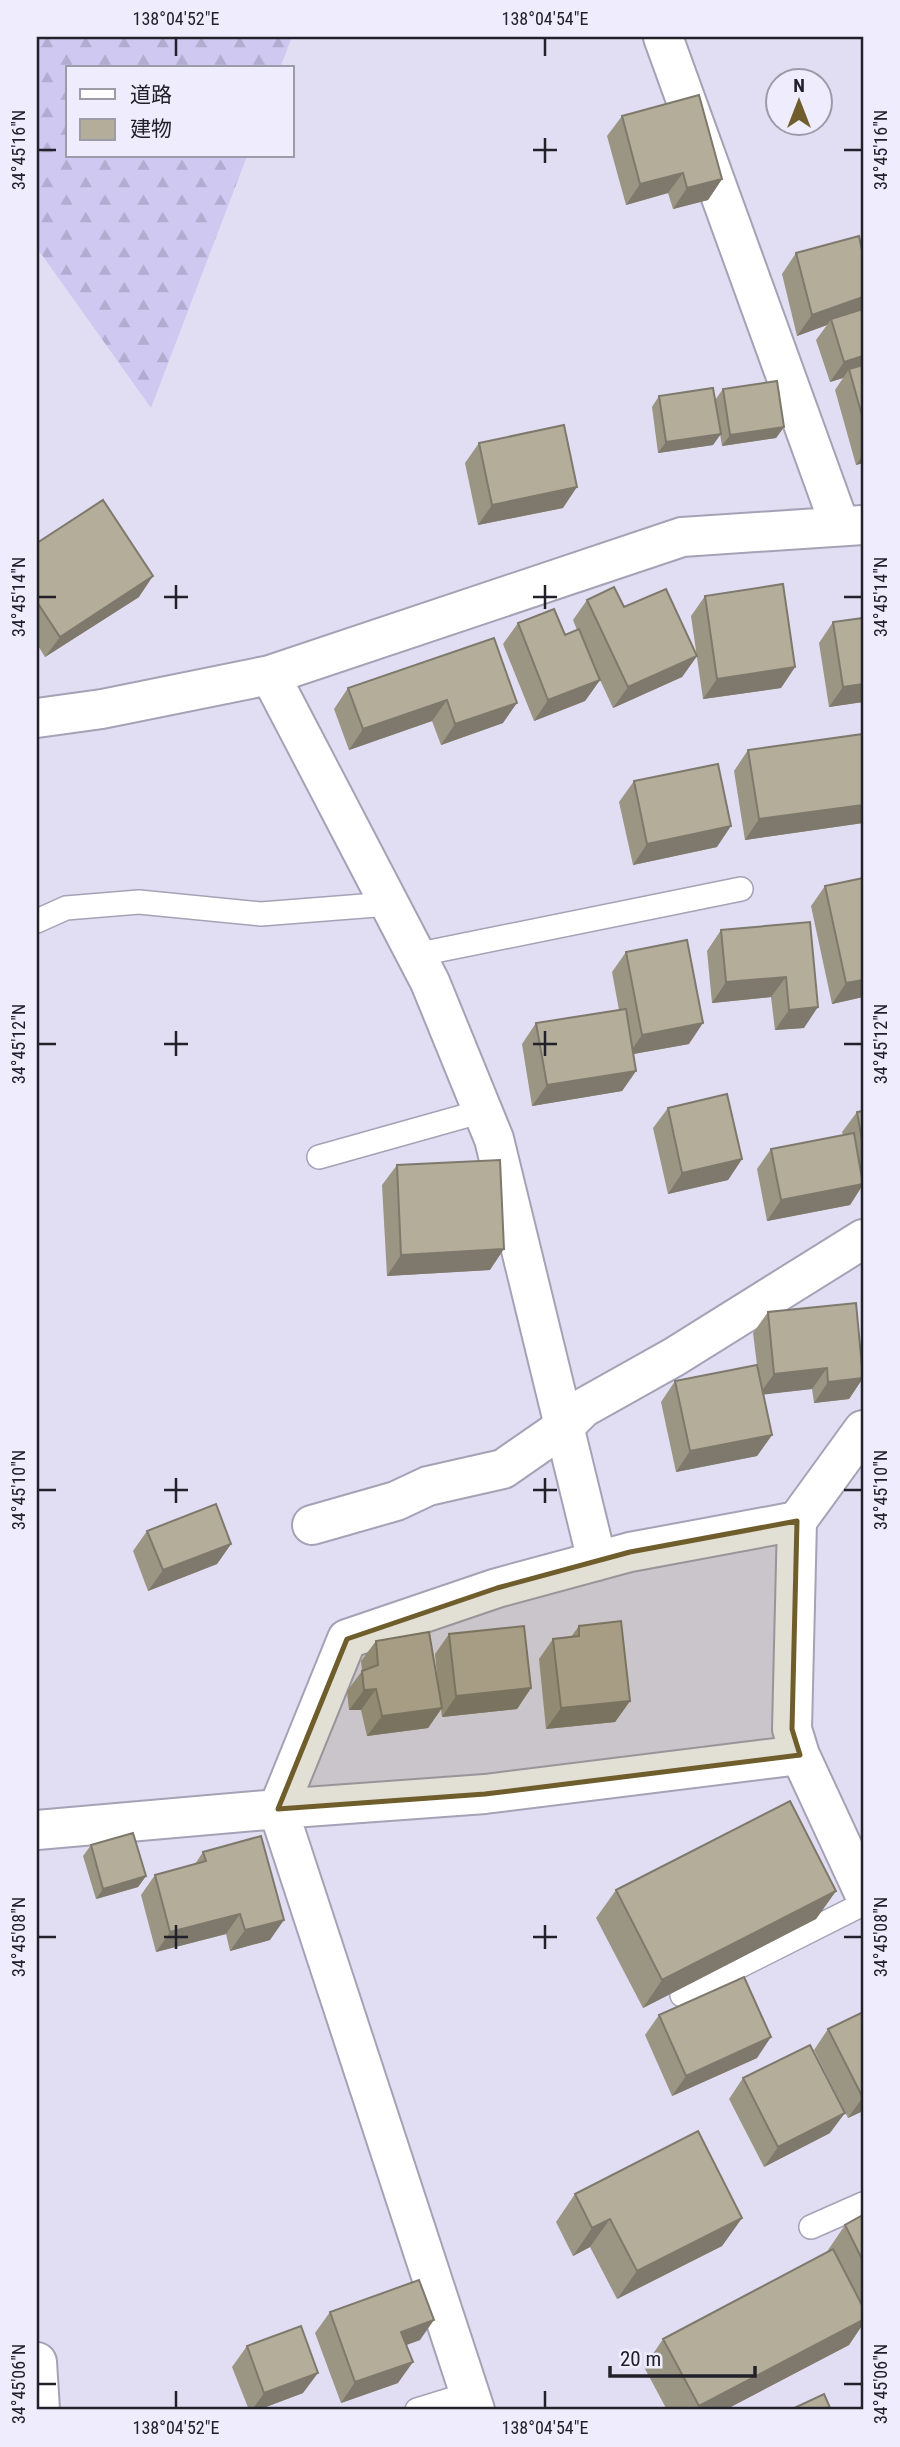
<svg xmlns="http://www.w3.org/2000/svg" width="900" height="2447" font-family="'Roboto Condensed','Noto Sans JP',sans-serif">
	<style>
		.forest { fill: url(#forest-firs) }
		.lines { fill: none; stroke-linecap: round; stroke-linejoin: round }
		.service-casing { stroke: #a4a2b5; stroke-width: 26 }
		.minor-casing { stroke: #a4a2b5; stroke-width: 42 }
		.service { stroke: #fff; stroke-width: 23 }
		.minor { stroke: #fff; stroke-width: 38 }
		.wall { fill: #9b9584 }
		.shaded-wall { fill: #7e796c }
		.building { fill: #b4ad9a; stroke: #7e796c; stroke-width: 2 }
		.marked { fill: #6f5e2c; fill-opacity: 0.2; stroke: #6f5e2c; stroke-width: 5; stroke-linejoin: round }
		.ticks { fill: none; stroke: #222129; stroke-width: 2.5 }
		.neatline { fill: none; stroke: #222129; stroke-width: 2.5 }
		.ticks-label { font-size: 18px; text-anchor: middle; fill: #222129 }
	</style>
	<defs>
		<pattern id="forest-firs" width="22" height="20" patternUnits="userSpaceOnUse" patternTransform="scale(1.75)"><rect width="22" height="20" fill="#cfc9f2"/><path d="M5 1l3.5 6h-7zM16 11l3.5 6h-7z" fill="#b1acd0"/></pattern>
	</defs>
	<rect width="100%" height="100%" fill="#e1def3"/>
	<path class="forest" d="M 37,37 L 292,37 L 280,68 L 68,68 L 68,156 L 247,156 L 151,408 L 37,248 Z"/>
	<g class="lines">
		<defs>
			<path id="service" d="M 37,921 L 66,908 L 139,902 L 261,914 L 389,904
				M 415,955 L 741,889
				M 319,1157 L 483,1111
				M 682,1995 L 863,1904
				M 811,2227 L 863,2204
				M 417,2410 L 469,2394"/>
			<path id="minor" d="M 663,37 L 840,526
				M 270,675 L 430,982 L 494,1139 L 597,1561
				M 37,718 L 102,709 L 270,675 L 682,537 L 863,525
				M 863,1430 L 797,1521 L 792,1729 L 800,1755 L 863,1891
				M 312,1525 L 396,1501 L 428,1486 L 503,1469 L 565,1426 L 583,1408 L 674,1357 L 863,1239
				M 37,1830 L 278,1809 L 485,1794 L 800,1755
				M 37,2362 L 40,2410
				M 475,2410 L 278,1809 L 347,1639 L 497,1588 L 630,1552 L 797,1521"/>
		</defs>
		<use href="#service" class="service-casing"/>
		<use href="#minor" class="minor-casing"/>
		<use href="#service" class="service"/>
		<use href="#minor" class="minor"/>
	</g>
	<path class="wall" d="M 622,116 L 722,179 L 708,200 L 673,209 L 668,193 L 626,205 L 607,136 Z
		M 796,253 L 863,255 L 863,307 L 861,310 L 863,309 L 863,463 L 856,465 L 835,390 L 843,378 L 830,382 L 816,340 L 827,325 L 797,336 L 782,274 Z
		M 723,389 L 784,427 L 776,438 L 722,446 L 720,434 L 713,445 L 658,453 L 652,407 L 659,396 L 715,400 Z
		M 479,443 L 563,508 L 478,525 L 465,463 Z
		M 37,543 L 139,597 L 45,657 L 37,644 Z
		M 705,596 L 795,667 L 781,688 L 703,699 L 691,616 Z
		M 587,600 L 624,607 L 697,656 L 682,677 L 613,708 L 595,669 L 600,680 L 585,701 L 534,721 L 503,644 L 518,623 L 565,635 L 577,630 L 573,620 Z
		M 863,618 L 863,702 L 829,707 L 819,643 L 833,622 Z
		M 494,638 L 503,723 L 441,745 L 432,721 L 349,750 L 334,709 L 348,688 Z
		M 863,734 L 863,823 L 745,840 L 734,771 L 748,750 Z
		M 634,781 L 717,847 L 633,865 L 619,802 Z
		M 863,878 L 863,997 L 832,1004 L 811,906 L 825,886 Z
		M 810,922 L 804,1028 L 775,1030 L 771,997 L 712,1003 L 707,951 L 721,930 Z
		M 626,952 L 689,1044 L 633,1054 L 636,1071 L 622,1091 L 532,1106 L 522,1044 L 536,1023 L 619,1010 L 612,972 Z
		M 668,1108 L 742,1159 L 728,1180 L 668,1194 L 653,1128 Z
		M 863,1111 L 863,1185 L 850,1205 L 767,1221 L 757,1169 L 771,1149 L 843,1135 L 842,1132 L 857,1112 Z
		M 397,1165 L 490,1270 L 387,1276 L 382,1185 Z
		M 768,1312 L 863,1378 L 849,1399 L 814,1403 L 812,1389 L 763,1394 L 772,1435 L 757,1456 L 676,1472 L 661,1402 L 675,1381 L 757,1365 L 753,1333 Z
		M 147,1531 L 231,1544 L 217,1564 L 148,1591 L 133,1551 Z
		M 579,1626 L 630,1701 L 615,1722 L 546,1729 L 539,1659 L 553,1639 L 571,1637 Z
		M 449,1634 L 531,1688 L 517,1709 L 442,1717 L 441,1709 L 428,1728 L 367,1736 L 361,1710 L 349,1710 L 347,1691 L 362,1671 L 361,1661 L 376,1641 L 439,1694 L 435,1654 Z
		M 91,1845 L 146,1876 L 138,1887 L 96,1899 L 83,1856 Z
		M 203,1852 L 270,1940 L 230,1951 L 226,1934 L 156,1952 L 141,1895 L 155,1875 L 195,1864 Z
		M 616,1890 L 836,1891 L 816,1919 L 643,2008 L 596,1918 Z
		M 863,2012 L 863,2111 L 848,2118 L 814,2050 L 828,2029 Z
		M 659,2015 L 757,2058 L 672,2096 L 645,2035 Z
		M 743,2078 L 830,2133 L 764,2167 L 729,2099 Z
		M 575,2194 L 742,2218 L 722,2246 L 617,2299 L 590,2247 L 573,2256 L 556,2222 Z
		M 863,2215 L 863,2324 L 849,2345 L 725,2410 L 667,2410 L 644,2367 L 663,2339 L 826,2253 L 845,2225 Z
		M 330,2312 L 420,2340 L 406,2345 L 398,2383 L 341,2403 L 315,2333 Z
		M 247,2346 L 303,2393 L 258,2410 L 249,2410 L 232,2367 Z"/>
	<path class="shaded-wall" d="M 683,173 L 668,193 L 626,205 L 640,184 Z
		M 722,179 L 708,200 L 673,209 L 687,188 Z
		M 863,297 L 863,307 L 858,314 L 831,319 L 827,325 L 797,336 L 812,315 Z
		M 863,356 L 863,372 L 849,369 L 843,378 L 830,382 L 844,362 Z
		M 784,427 L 776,438 L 722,446 L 730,435 Z
		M 721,434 L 713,445 L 658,453 L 666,442 Z
		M 863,455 L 863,463 L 856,465 Z
		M 577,487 L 563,508 L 478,525 L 492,505 Z
		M 153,576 L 139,597 L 45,657 L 60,637 Z
		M 697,656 L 682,677 L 613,708 L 628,687 Z
		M 795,667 L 781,688 L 703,699 L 717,679 Z
		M 600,680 L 585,701 L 534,721 L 548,700 Z
		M 863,684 L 863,702 L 829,707 L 843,687 Z
		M 447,700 L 432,721 L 349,750 L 363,729 Z
		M 517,703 L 503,723 L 441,745 L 455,724 Z
		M 863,805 L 863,823 L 745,840 L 759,819 Z
		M 731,826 L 717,847 L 633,865 L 647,844 Z
		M 786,977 L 771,997 L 712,1003 L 726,982 Z
		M 863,980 L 863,997 L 832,1004 L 846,983 Z
		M 818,1007 L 804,1028 L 775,1030 L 789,1010 Z
		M 703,1023 L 689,1044 L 628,1055 L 642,1035 Z
		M 636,1071 L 622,1091 L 532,1106 L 547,1085 Z
		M 742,1159 L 728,1180 L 668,1194 L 682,1173 Z
		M 863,1184 L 850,1205 L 767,1221 L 781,1200 Z
		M 504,1249 L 490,1270 L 387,1276 L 401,1255 Z
		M 827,1368 L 812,1389 L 759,1395 L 774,1374 Z
		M 863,1378 L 849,1399 L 814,1403 L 828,1382 Z
		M 772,1435 L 757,1456 L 676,1472 L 690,1451 Z
		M 231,1544 L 217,1564 L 148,1591 L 163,1570 Z
		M 531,1688 L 517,1709 L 442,1717 L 456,1696 Z
		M 376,1689 L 361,1710 L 349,1710 L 364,1690 Z
		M 630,1701 L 615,1722 L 546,1729 L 561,1708 Z
		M 442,1708 L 428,1728 L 367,1736 L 382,1716 Z
		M 146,1876 L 138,1887 L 96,1899 L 103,1889 Z
		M 836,1891 L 816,1919 L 643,2008 L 662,1980 Z
		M 240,1914 L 226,1934 L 156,1952 L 170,1932 Z
		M 284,1920 L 270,1940 L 230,1951 L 245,1930 Z
		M 771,2037 L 757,2058 L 672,2096 L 686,2076 Z
		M 863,2097 L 863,2111 L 848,2118 Z
		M 845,2113 L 830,2133 L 764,2167 L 778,2147 Z
		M 742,2218 L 722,2246 L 617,2299 L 637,2271 Z
		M 610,2219 L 590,2247 L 573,2256 L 592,2228 Z
		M 863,2317 L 863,2324 L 849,2345 L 725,2410 L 696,2410 L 699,2406 Z
		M 434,2320 L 420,2340 L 387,2352 L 401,2332 Z
		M 413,2362 L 398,2383 L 341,2403 L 355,2382 Z
		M 318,2373 L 303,2393 L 258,2410 L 252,2410 L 264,2393 Z"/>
	<path class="building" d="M 699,95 L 722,179 L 687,188 L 683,173 L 640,184 L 622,116 Z
		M 859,236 L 863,255 L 863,297 L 812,315 L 796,253 Z
		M 863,309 L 863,356 L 844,362 L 831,319 Z
		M 863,365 L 863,419 L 849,369 Z
		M 777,381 L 784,427 L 730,435 L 723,389 Z
		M 713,388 L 721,434 L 666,442 L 659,396 Z
		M 564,425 L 577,487 L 492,505 L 479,443 Z
		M 103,500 L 153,576 L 60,637 L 37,602 L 37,543 Z
		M 783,584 L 795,667 L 717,679 L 705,596 Z
		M 614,587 L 624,607 L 666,589 L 697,656 L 628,687 L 587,600 Z
		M 554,609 L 565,635 L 579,629 L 600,680 L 548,700 L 518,623 Z
		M 863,618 L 863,684 L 843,687 L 833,622 Z
		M 494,638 L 517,703 L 455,724 L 447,700 L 363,729 L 348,688 Z
		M 863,734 L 863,805 L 759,819 L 748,750 Z
		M 718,764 L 731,826 L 647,844 L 634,781 Z
		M 863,878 L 863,980 L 846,983 L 825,886 Z
		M 810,922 L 818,1007 L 789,1010 L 786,977 L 726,982 L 721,930 Z
		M 687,940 L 703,1023 L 642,1035 L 626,952 Z
		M 626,1009 L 636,1071 L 547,1085 L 536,1023 Z
		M 727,1094 L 742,1159 L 682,1173 L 668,1108 Z
		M 863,1111 L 863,1146 L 857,1112 Z
		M 854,1133 L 863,1184 L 781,1200 L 771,1149 Z
		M 500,1160 L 504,1249 L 401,1255 L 397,1165 Z
		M 856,1303 L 863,1378 L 828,1382 L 827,1368 L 774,1374 L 768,1312 Z
		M 757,1365 L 772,1435 L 690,1451 L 675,1381 Z
		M 216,1504 L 231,1544 L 163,1570 L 147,1531 Z
		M 621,1621 L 630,1701 L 561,1708 L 553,1639 L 579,1636 L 579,1626 Z
		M 524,1626 L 531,1688 L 456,1696 L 449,1634 Z
		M 429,1632 L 442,1708 L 382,1716 L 376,1689 L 364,1690 L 362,1671 L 378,1665 L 376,1641 Z
		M 790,1801 L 836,1891 L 662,1980 L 616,1890 Z
		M 133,1833 L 146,1876 L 103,1889 L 91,1845 Z
		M 261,1836 L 284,1920 L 245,1930 L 240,1914 L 170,1932 L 155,1875 L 206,1861 L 203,1852 Z
		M 744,1977 L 771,2037 L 686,2076 L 659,2015 Z
		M 863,2012 L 863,2098 L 828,2029 Z
		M 810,2045 L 845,2113 L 778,2147 L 743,2078 Z
		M 698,2131 L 742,2218 L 637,2271 L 610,2219 L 592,2228 L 575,2194 Z
		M 863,2215 L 863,2261 L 845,2225 Z
		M 833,2249 L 863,2307 L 863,2320 L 699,2406 L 663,2339 Z
		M 419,2280 L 434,2320 L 401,2332 L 413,2362 L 355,2382 L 330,2312 Z
		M 301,2326 L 318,2373 L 264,2393 L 247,2346 Z
		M 824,2394 L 831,2410 L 790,2410 Z"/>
	<path class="marked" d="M 797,1521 L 792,1729 L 800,1755 L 485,1794 L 278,1809 L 347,1639 L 497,1588 L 630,1552 Z"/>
	<path class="ticks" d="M 176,38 L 176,56M 545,38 L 545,56M 545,138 L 545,163M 38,150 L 56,150M 533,150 L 557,150M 844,150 L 862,150M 176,585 L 176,609M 545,585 L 545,609M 38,597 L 56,597M 164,597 L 188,597M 533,597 L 557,597M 844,597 L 862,597M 176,1031 L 176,1056M 545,1031 L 545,1056M 38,1044 L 56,1044M 164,1044 L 188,1044M 533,1044 L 557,1044M 844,1044 L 862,1044M 176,1478 L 176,1503M 545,1478 L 545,1503M 38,1490 L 56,1490M 164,1490 L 188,1490M 533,1490 L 557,1490M 844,1490 L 862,1490M 176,1925 L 176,1949M 545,1925 L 545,1949M 38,1937 L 56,1937M 164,1937 L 188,1937M 533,1937 L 557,1937M 844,1937 L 862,1937M 38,2384 L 56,2384M 844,2384 L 862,2384M 176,2391 L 176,2408M 545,2391 L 545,2408"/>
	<rect width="900" height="2447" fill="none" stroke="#eeecfd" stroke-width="77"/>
	<rect x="66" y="66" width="228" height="91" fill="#eeecfd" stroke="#9c9ba8" stroke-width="2"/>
	<rect x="80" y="89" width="35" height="10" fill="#ffffff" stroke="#9c9ba8" stroke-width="2"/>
	<text x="130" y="102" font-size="21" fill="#222129">道路</text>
	<rect x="80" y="119" width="35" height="21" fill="#b4ad9a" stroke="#9c9ba8" stroke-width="2"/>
	<text x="130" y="136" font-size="21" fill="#222129">建物</text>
	<g transform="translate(799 102)"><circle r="33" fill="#eeecfd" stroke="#9c9ba8" stroke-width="2"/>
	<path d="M0-5L12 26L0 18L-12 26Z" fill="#6f5e2c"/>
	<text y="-10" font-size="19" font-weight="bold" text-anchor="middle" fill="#222129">N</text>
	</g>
	<path d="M610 2366v10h145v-10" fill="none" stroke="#222129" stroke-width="3.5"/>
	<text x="620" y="2366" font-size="21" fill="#222129" stroke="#eeecfd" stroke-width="5" paint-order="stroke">20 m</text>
	<rect x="38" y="38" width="824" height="2370" class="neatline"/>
	<g class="ticks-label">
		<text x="176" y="25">138°04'52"E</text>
		<text x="545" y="25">138°04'54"E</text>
		<text transform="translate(19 150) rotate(-90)" y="6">34°45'16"N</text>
		<text transform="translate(881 150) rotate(-90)" y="6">34°45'16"N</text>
		<text transform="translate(19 597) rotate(-90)" y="6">34°45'14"N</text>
		<text transform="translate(881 597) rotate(-90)" y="6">34°45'14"N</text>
		<text transform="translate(19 1044) rotate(-90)" y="6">34°45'12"N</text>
		<text transform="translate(881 1044) rotate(-90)" y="6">34°45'12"N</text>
		<text transform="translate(19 1490) rotate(-90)" y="6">34°45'10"N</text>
		<text transform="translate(881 1490) rotate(-90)" y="6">34°45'10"N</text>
		<text transform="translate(19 1937) rotate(-90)" y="6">34°45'08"N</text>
		<text transform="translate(881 1937) rotate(-90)" y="6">34°45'08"N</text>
		<text transform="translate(19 2384) rotate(-90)" y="6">34°45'06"N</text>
		<text transform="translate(881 2384) rotate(-90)" y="6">34°45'06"N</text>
		<text x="176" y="2434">138°04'52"E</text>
		<text x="545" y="2434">138°04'54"E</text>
	</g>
</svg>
